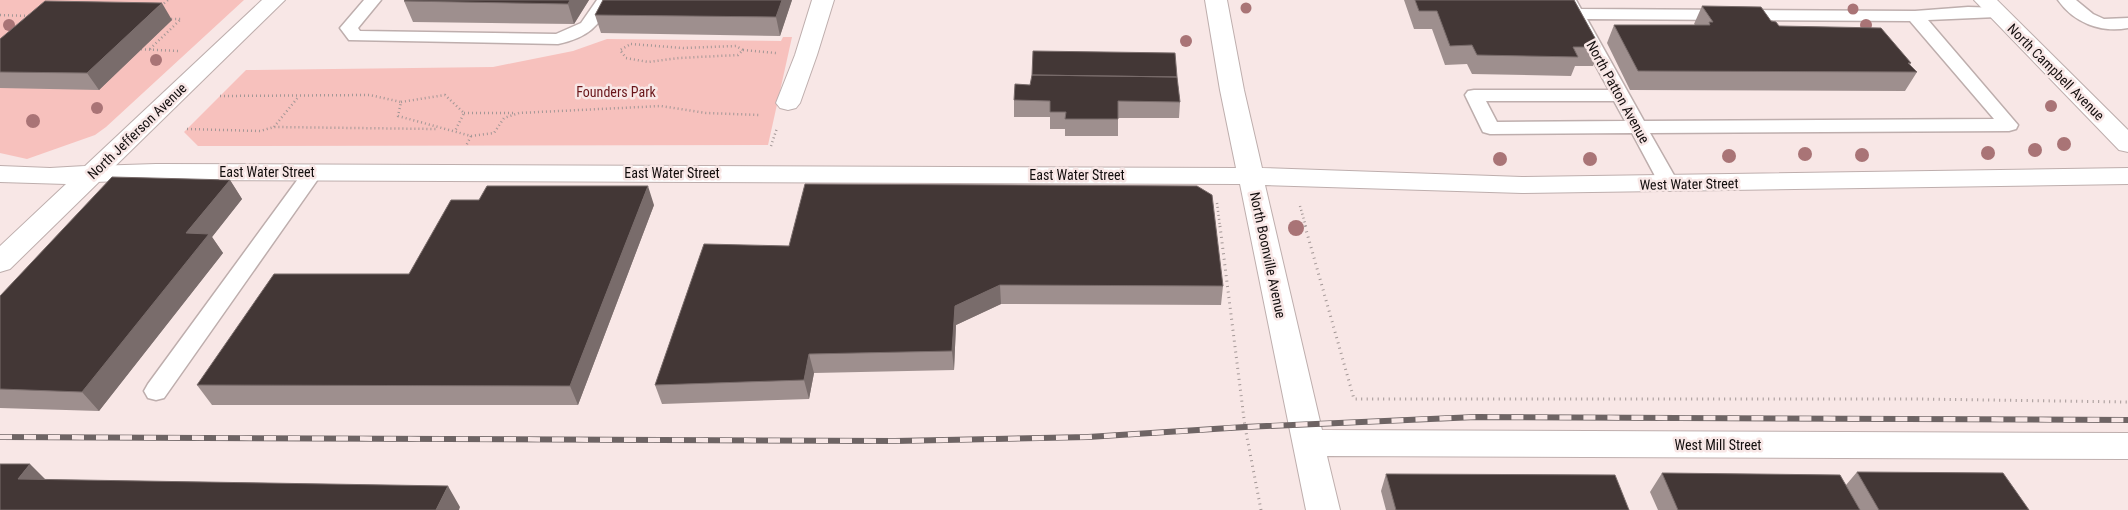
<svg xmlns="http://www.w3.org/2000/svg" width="2128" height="510" font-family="'Roboto Condensed',sans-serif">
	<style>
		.green { fill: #f7c1bd }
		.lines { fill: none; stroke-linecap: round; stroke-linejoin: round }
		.lane-casing { stroke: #beaead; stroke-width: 3 }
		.street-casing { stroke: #beaead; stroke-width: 2 }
		.secondary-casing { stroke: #beaead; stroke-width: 2 }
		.path-far1 { stroke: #a39796; stroke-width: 2.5; stroke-dasharray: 1 3; stroke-linecap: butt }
		.path { stroke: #a39796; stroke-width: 3; stroke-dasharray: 1 4.5; stroke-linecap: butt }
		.lane { fill: #fff; fill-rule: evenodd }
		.street { fill: #fff; fill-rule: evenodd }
		.secondary { fill: #fff; fill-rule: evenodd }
		.rail-casing { stroke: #6e6464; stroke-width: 6 }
		.rail { stroke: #f8e7e6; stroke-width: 4.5; stroke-dasharray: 12; stroke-linecap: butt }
		.tree { fill: #a97476 }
		.wall { fill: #9e8f8e }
		.shaded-wall { fill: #796c6b }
		.building { fill: #433736; stroke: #796c6b }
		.labels { text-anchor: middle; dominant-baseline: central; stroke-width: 5; stroke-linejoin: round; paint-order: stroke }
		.street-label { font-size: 14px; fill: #120d0d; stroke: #f8e7e6 }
		.park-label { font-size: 14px; fill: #69161a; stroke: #f8e7e6 }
	</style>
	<rect width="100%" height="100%" fill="#f8e7e6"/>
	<path class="green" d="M 0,0 L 244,0 L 106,127 L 95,135 L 27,159 L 0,153 Z
		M 783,37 L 792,37 L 768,145 L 198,146 L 184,132 L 246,70 L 493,67 L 573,51 L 607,39 L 781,41 Z"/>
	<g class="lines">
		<defs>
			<path id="lane" d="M 364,0 L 381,0 L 358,28 L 360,31 L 556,34 L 581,23 L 597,0 L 613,0 C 598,27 589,37 558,44 L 349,40 L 340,28 Z
				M 1560,0 L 1576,0 L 1581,9 L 1915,11 L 1968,7 L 2003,8 L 2005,12 L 2003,16 L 1997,17 L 1928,20 L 2018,125 L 2016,129 L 2009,131 L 1650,133 L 1679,184 L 1676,189 L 1669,190 L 1662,189 L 1632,133 L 1490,134 L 1483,132 L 1481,128 L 1465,95 L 1468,91 L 1474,90 L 1609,90 ZM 1587,19 L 1910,21 L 1994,119 L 1644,121 ZM 1486,101 L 1614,101 L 1625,121 L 1497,122 Z
				M 2058,0 L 2076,0 L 2093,14 L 2104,19 L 2128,18 L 2128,28 C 2101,33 2074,23 2058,0 Z
				M 313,166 L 320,168 L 323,172 L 164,398 L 156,400 L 148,398 L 144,391 L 148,384 L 306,168 Z"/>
			<path id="street" d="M 812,0 L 834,0 L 817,55 L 800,103 L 796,108 L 788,110 L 780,108 L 776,103 L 795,55 Z
				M 1205,0 L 1227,0 L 1244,90 L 1262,168 L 1522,177 L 2128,168 L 2128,184 L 1522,193 L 1265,185 L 1322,430 L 2128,433 L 2128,459 L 1327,456 L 1340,510 L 1306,510 L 1240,184 L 156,180 L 93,182 L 84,180 L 80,174 L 84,168 L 93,166 L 156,164 L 1236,168 L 1220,90 Z"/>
			<path id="secondary" d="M 262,0 L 285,0 L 10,269 L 0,272 L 0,246 L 66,184 L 0,182 L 0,166 L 50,168 L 85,166 Z
				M 1974,0 L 1997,0 L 2128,130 L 2128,152 L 2119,150 Z"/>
		</defs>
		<use href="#lane" class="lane-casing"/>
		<use href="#street" class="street-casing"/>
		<use href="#secondary" class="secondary-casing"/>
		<path class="path-far1" d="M 161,6 L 168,0
			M 0,15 L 30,16
			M 631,44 L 683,48 L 736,46 L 743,50 L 738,55 L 679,58 L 648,62 L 626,58 L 620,50 Z
			M 137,49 L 178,51
			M 150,49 L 181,19 L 170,19
			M 743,50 L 776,53
			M 220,96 L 370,95 L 401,102 L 398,116 L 471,136 L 466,146
			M 401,102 L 445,95 L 464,113 L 455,131
			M 464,113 L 516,113
			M 274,127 L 299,96
			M 187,129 L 260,131 L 274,127 L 436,129
			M 471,136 L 494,133 L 504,118 L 519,113 L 661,106 L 706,113 L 760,115
			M 771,146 L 777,128
			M 1217,203 L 1220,227
			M 1300,206 L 1306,227"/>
		<path class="path" d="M 1220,226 L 1245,427 L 1261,510
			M 1305,226 L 1354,399 L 1918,399 L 2128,402"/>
		<use href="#lane" class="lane"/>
		<use href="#street" class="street"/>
		<use href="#secondary" class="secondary"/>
		<defs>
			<path id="rail" d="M 0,437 L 895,441 L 1088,437 L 1245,427 L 1476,417 L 2128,420"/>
		</defs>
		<use href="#rail" class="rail-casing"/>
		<use href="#rail" class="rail"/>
	</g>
	<g class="tree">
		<circle cx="1246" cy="8" r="5.5"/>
		<circle cx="1853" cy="9" r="5.5"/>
		<circle cx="9" cy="25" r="6"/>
		<circle cx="1866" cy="25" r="6"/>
		<circle cx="1186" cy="41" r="6"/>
		<circle cx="156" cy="60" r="6"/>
		<circle cx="2051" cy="106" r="6"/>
		<circle cx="97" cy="108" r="6"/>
		<circle cx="33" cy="121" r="7"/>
		<circle cx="2064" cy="144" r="7"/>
		<circle cx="2035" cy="150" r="7"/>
		<circle cx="1988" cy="153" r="7"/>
		<circle cx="1805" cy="154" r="7"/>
		<circle cx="1862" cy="155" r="7"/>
		<circle cx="1729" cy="156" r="7"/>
		<circle cx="1500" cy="159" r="7"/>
		<circle cx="1590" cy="159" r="7"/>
		<circle cx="1296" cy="228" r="8"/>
	</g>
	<path class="wall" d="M 589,0 L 574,24 L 413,22 L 404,1 Z
		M 603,0 L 792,0 L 780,36 L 601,33 L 595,15 Z
		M 1404,0 L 1574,0 L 1600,47 L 1593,66 L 1575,66 L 1571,76 L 1472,74 L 1467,64 L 1445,65 L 1432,29 L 1414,29 Z
		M 1702,6 L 1771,21 L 1779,26 L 1911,63 L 1910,65 L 1917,72 L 1905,91 L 1630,90 L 1607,43 L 1614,25 L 1695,25 L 1694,24 Z
		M 172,20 L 99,90 L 0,88 L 0,39 Z
		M 1177,77 L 1180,102 L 1179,118 L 1118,118 L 1118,136 L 1065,136 L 1065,129 L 1050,129 L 1050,117 L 1014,117 L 1014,100 Z
		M 230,180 L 242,199 L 212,237 L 223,253 L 99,411 L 0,408 L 0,296 Z
		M 654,205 L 578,405 L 212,405 L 197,385 L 409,274 Z
		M 704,244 L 1223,286 L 1221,305 L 1001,304 L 956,325 L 954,370 L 814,373 L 809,399 L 662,404 L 655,385 Z
		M 1857,472 L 2029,510 L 1658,510 L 1650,492 L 1662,473 L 1846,485 Z
		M 1386,474 L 1629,510 L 1386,510 L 1381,491 Z"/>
	<path class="shaded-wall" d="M 570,0 L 589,0 L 574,24 L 568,4 Z
		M 782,0 L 792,0 L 780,36 L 776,17 Z
		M 162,3 L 172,20 L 99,90 L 87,73 Z
		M 230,180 L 242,199 L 212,237 L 223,253 L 99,411 L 82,392 L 186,233 Z
		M 648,186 L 654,205 L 578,405 L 570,386 Z
		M 1000,285 L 1001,304 L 956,325 L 954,370 L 952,351 L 955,306 Z
		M 809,354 L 814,373 L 809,399 L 804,380 Z
		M 30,464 L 51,485 L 18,479 Z
		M 448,486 L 460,507 L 459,510 L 436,510 Z"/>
	<path class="building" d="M 405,0 L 570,0 L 568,4 L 404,1 Z
		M 603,0 L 782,0 L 776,17 L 595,15 Z
		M 1415,0 L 1574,0 L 1600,47 L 1573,47 L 1578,57 L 1477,55 L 1472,45 L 1450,46 L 1437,11 L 1419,11 Z
		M 45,1 L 162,3 L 87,73 L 0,72 L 0,39 Z
		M 1702,6 L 1761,7 L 1771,21 L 1776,22 L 1779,26 L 1881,28 L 1911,63 L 1908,63 L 1917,72 L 1638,71 L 1614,25 L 1710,25 L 1709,22 L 1713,22 Z
		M 1033,51 L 1175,53 L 1177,77 L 1032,75 Z
		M 1032,75 L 1177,77 L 1180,102 L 1118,101 L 1118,119 L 1065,119 L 1066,112 L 1050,112 L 1050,101 L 1014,100 L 1015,84 L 1030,85 Z
		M 112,177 L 230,180 L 186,233 L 209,234 L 82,392 L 0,389 L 0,296 Z
		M 805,184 L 1197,186 L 1212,195 L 1223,286 L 1000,285 L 955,306 L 952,351 L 809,354 L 804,380 L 655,385 L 704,244 L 789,246 Z
		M 487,186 L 648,186 L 570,386 L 197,385 L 274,274 L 409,274 L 451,200 L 479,200 Z
		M 0,464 L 30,464 L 18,479 L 448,486 L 436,510 L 0,510 Z
		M 1857,472 L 2003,473 L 2029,510 L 1879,510 Z
		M 1662,473 L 1840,475 L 1860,510 L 1678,510 Z
		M 1386,474 L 1615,475 L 1629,510 L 1396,510 Z"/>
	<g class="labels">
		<g class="street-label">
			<text transform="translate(2056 72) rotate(45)">North Campbell Avenue</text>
			<text transform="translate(1618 92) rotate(61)">North Patton Avenue</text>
			<text transform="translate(137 131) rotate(-44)">North Jefferson Avenue</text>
			<text x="267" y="172">East Water Street</text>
			<text x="672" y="173">East Water Street</text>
			<text x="1077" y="175">East Water Street</text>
			<text transform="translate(1689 184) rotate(-1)">West Water Street</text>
			<text transform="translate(1268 255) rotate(78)">North Boonville Avenue</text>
			<text x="1718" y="445">West Mill Street</text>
		</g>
		<g class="park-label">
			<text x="616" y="92">Founders Park</text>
		</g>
	</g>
</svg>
